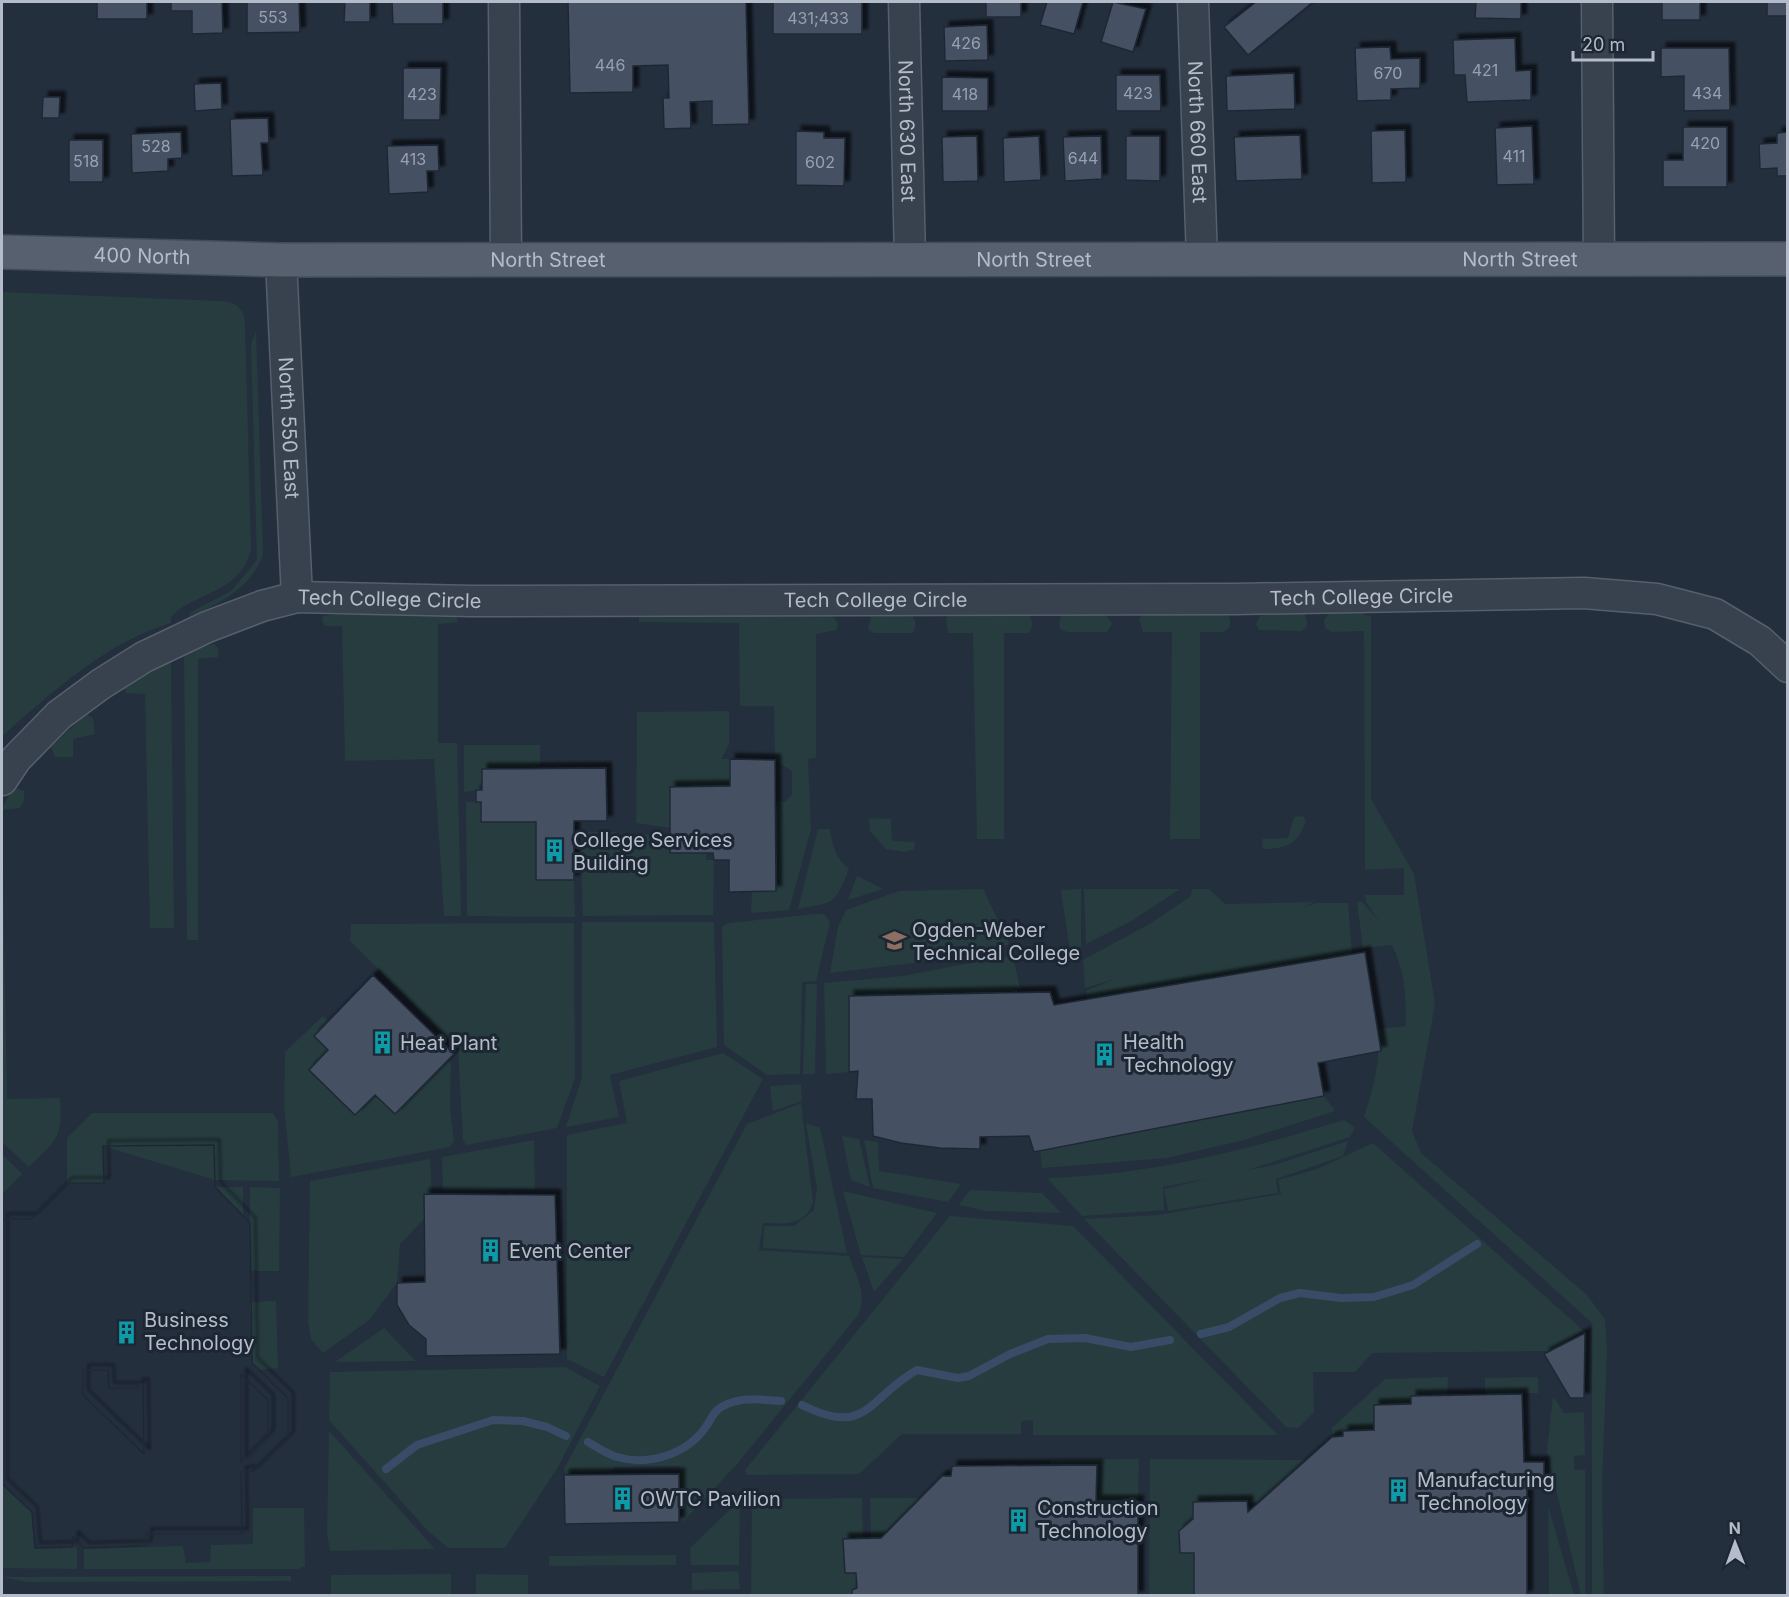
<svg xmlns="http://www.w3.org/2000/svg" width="1789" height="1597" font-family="Inter,sans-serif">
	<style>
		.green { fill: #263c3f }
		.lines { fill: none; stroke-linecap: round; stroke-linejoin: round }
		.stream { stroke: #394c67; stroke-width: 8 }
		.building { fill: #455162; stroke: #1f2835; stroke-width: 1.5; fill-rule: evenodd; filter: url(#shadow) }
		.minor-casing { stroke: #565f6c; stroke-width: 33 }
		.major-casing { stroke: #414a57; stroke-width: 36 }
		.minor { stroke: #38414e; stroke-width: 30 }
		.major { stroke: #56606e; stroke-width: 33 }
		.labels { text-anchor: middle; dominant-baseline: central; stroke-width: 6; stroke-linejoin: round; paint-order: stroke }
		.number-label { font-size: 16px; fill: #98a1af }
		.street-label { font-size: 20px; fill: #b4bcc9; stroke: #1d2633 }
		.poi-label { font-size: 20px; fill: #b4bcc9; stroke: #1d2633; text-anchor: start }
	</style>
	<defs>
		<filter id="shadow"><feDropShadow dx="5.5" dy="-5.5" stdDeviation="1.5" flood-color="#0009"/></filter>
	</defs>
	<rect width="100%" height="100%" fill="#242f3e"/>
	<path class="green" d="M 2,292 L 220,301 C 236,302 244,307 245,324 L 251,548 C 242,594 193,592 171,617 L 171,623 C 106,642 53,692 2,736 Z
		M 256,331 L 263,555 C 251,588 218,605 188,617 L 191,612 L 231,591 L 257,560 L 251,344 Z
		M 1362,610 L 1364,615 L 1371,616 L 1371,799 L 1414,874 L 1435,1004 L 1412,1131 L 1421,1153 L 1586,1294 L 1605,1319 L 1607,1351 L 1602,1486 L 1604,1595 L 1592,1595 L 1592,1323 L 1364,1117 C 1373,1089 1382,1057 1377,1029 L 1406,1026 C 1406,997 1405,972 1392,945 L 1363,948 L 1357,902 L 1362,902 L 1379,921 L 1366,902 L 1365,895 L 1404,895 L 1404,868 L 1365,870 L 1364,631 L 1332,632 L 1325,628 L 1324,620 L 1331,611 Z
		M 954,612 L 1027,613 C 1033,620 1034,625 1029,633 L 1004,633 L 1004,839 L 977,839 L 973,633 L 948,633 L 946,618 Z
		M 1072,612 C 1086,612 1106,608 1112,624 L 1107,632 L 1067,632 L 1060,629 L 1059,621 L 1063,614 Z
		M 1272,612 L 1305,614 L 1307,622 L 1306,628 L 1301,631 L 1259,630 L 1256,624 L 1260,616 Z
		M 878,613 L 910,613 C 916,620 917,625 913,633 L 874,633 L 868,629 L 871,616 Z
		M 1143,613 L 1225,613 L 1230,618 L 1230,627 L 1224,632 L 1200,632 L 1200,839 L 1170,839 L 1172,632 L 1143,632 L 1139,619 Z
		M 451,614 L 456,615 L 458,622 L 438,624 L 438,743 L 457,743 L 461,916 L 444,916 L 434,759 L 345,761 L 342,626 L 325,626 L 322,620 L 323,616 L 331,615 Z
		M 823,614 L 834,617 L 838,624 L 836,630 L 816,634 L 816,758 L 808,759 L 811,829 L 789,910 L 751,913 L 752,892 L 776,891 L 775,801 L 785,802 L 792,795 L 792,771 L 775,760 L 774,706 L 740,706 L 739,623 L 639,622 L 639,615 Z
		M 214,644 L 218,648 L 218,657 L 198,659 L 198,940 L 187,940 L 184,653 Z
		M 171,661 L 174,928 L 150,928 L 145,694 L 126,693 L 124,688 Z
		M 729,711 L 729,744 L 721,759 L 730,759 L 730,786 L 671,787 L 671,828 L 636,823 L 637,712 Z
		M 86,714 L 93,718 L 95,734 L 73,739 L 73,757 L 55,757 L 51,747 Z
		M 464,745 L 540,745 L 540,769 L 482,769 L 482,790 L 464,792 Z
		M 17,788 L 24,791 L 24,801 L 20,808 L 2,810 L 7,1099 L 60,1098 C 63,1140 56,1139 29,1167 L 2,1142 L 2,808 L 12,790 Z
		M 466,802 L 481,802 L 481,822 L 536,822 L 536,880 L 574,880 L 575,917 L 467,916 Z
		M 1303,816 L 1306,821 C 1298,844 1286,849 1263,849 L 1262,839 L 1288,838 L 1294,817 Z
		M 869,818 L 891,819 L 892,841 L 915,842 L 914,849 L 905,852 L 886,849 L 870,831 Z
		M 818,829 L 830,829 C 832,845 836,859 849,869 C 834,905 836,902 798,909 Z
		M 580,832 L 616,832 L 618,837 L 637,838 L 638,833 L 670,838 L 670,853 L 706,853 L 706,860 L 714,860 L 713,915 L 583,916 Z
		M 857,876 L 883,889 L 848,900 Z
		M 983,889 L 1009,943 L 1007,945 L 930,961 L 830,973 L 838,927 L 846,910 L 899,891 Z
		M 1081,889 L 1081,946 L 1070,952 L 1061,890 Z
		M 1084,889 L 1180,889 L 1133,920 L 1086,944 Z
		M 1192,889 L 1209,889 L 1225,904 L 1314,902 L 1302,908 L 1316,903 L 1348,903 L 1352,953 L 1087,999 L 1086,991 L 1115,979 L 1085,988 L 1083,960 L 1151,923 L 1191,896 Z
		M 815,914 L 824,914 L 830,922 L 816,981 L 802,982 L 800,1074 L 767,1075 L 724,1045 L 722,927 L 729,923 Z
		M 582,922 L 714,922 L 717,1047 L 610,1075 L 619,1117 L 566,1127 L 582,1077 Z
		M 574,923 L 575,1078 L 557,1128 L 466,1145 L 463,1140 L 458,1049 L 350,941 L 351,924 Z
		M 1013,955 L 1021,993 L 850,996 L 849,1072 L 826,1074 L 824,983 L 902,976 Z
		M 806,984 L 817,984 L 815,1074 L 803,1074 Z
		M 323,1016 L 328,1021 L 314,1036 L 328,1050 L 309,1071 L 355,1115 L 375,1095 L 395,1114 L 448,1060 L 451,1062 L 450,1108 L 454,1141 L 450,1147 L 291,1177 L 284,1105 L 285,1052 Z
		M 723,1053 L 763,1079 L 604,1377 L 567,1359 L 567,1135 L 627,1123 L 619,1081 Z
		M 801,1084 L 802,1101 L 773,1111 L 770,1086 Z
		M 1324,1096 L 1335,1111 L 1244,1140 L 1167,1158 L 1042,1168 L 1040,1150 Z
		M 801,1103 L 813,1202 C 806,1226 783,1224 763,1223 L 759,1250 L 849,1256 C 856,1276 868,1295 858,1315 L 738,1463 L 683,1522 L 680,1466 L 614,1467 L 611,1472 L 565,1473 L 564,1469 L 747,1124 Z
		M 92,1113 L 273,1113 L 278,1122 L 279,1181 L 215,1180 L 103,1146 L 104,1183 L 67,1183 L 67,1138 Z
		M 1344,1120 L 1355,1128 L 1350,1137 L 1248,1170 L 1274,1165 L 1348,1141 L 1343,1156 L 1276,1179 L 1278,1193 L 1168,1211 L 1164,1189 L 1211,1178 L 1163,1187 L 1164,1210 L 1082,1216 L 1047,1178 C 1150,1175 1246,1150 1344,1120 Z
		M 806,1123 L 820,1128 L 847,1253 L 763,1248 L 764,1226 L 794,1226 L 814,1210 L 817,1188 Z
		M 842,1136 L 859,1139 L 870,1187 L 851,1180 Z
		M 534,1140 L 535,1189 L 443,1191 L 442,1157 Z
		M 864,1140 L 878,1142 L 879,1171 L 961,1184 L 948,1202 L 873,1188 Z
		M 1373,1143 L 1584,1331 L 1548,1351 L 1372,1353 L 1355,1372 L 1313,1372 L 1314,1412 L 1298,1428 L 1286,1427 L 1084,1219 L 1158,1215 L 1281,1194 L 1278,1180 L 1317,1169 Z
		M 2,1154 L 22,1174 L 2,1195 Z
		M 430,1159 L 432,1194 L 424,1194 L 424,1219 L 400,1244 L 397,1283 L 369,1320 L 323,1353 L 311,1339 L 308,1321 L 310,1181 Z
		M 215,1187 L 243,1187 L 243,1216 Z
		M 250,1187 L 280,1188 L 279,1271 L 250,1271 Z
		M 970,1190 L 1042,1193 L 1061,1213 L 986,1211 L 959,1205 Z
		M 843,1191 L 937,1213 L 904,1257 L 861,1255 Z
		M 950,1216 L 1073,1226 L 1278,1435 L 1033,1435 L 1033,1420 L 1021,1421 L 1021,1434 L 902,1434 L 859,1474 L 747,1475 L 745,1470 Z
		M 862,1257 L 903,1259 L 874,1292 Z
		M 276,1301 L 278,1368 L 258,1370 L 252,1363 L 250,1302 Z
		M 384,1328 L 416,1361 L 335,1362 Z
		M 565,1367 L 600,1386 L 558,1467 L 505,1548 L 448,1548 L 427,1530 L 329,1420 L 330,1372 Z
		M 1448,1377 L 1447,1395 L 1411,1396 L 1411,1404 L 1374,1405 L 1374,1430 L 1344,1431 L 1343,1436 L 1332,1437 L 1332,1428 L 1385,1379 Z
		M 1538,1377 L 1538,1393 L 1485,1394 L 1485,1378 Z
		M 1553,1396 L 1564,1413 L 1584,1412 L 1585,1455 L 1574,1456 L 1574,1470 L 1585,1470 L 1585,1595 L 1581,1595 L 1547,1451 Z
		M 329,1431 L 435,1549 L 330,1551 L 327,1533 Z
		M 1139,1459 L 1138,1501 L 1096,1501 L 1097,1466 L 1050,1466 L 1050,1460 Z
		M 1150,1459 L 1306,1460 L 1259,1502 L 1193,1502 L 1193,1519 L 1179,1531 L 1180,1553 L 1194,1553 L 1194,1595 L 1149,1596 Z
		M 2,1484 L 32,1512 L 35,1548 L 77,1547 L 77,1569 L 2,1568 Z
		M 862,1498 L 863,1539 L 845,1572 L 856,1573 L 857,1588 L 852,1595 L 751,1596 L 752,1499 Z
		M 870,1498 L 921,1498 L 881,1538 L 871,1539 Z
		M 740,1500 L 739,1565 L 691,1565 L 690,1548 Z
		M 1548,1506 L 1574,1595 L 1549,1595 Z
		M 253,1508 L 304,1508 L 305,1566 L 298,1569 L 84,1569 L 84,1548 L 183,1546 L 186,1563 L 210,1562 L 211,1545 L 253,1544 Z
		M 676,1555 L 676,1565 L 549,1566 L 549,1556 Z
		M 738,1571 L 740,1589 L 692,1590 L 692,1573 Z
		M 451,1574 L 451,1595 L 331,1595 L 331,1575 Z
		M 476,1574 L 528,1575 L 528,1595 L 476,1595 Z
		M 291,1576 L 291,1581 L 27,1582 L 2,1577 Z"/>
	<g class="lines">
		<path class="stream" d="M 1201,1334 L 1229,1327 L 1280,1298 L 1300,1293 L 1341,1298 L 1374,1297 L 1413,1285 L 1477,1244
			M 802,1405 C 868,1438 867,1398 917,1370 L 958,1378 L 969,1376 L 1010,1354 L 1048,1339 L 1085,1338 L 1131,1347 L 1170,1340
			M 588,1442 C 597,1447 607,1454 617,1457 C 647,1466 686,1455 705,1428 C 713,1417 713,1409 730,1403 C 745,1397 765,1400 781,1401
			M 386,1469 L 417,1445 L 493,1420 L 523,1421 L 547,1427 L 566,1436"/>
	</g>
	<path class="building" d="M 97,2 L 147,2 L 147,19 L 97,19 Z
		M 171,2 L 222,2 L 223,33 L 192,34 L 192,11 L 171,11 Z
		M 247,2 L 299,2 L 300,32 L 247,33 Z
		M 345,2 L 370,2 L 370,22 L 344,22 Z
		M 392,2 L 443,2 L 443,24 L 393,24 Z
		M 568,2 L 746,2 L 749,124 L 712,125 L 712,101 L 690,102 L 691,128 L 664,129 L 663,98 L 669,98 L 668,65 L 633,66 L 633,92 L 570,93 Z
		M 773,2 L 862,2 L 862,34 L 773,34 Z
		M 986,2 L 1021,2 L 1021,17 L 986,17 Z
		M 1047,2 L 1083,2 L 1074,34 L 1040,25 Z
		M 1113,2 L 1146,9 L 1133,52 L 1101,42 Z
		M 1256,2 L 1313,2 L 1248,55 L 1224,27 Z
		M 1476,2 L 1521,2 L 1521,19 L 1475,18 Z
		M 1662,2 L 1700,2 L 1700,20 L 1662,20 Z
		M 1767,2 L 1788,2 L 1788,16 L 1767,16 Z
		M 987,25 L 988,60 L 945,61 L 944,27 Z
		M 1515,38 L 1516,71 L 1531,70 L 1531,100 L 1467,102 L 1465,75 L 1454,75 L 1453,40 Z
		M 1390,47 L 1391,59 L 1420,58 L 1420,88 L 1391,89 L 1391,100 L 1357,101 L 1355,48 Z
		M 1661,48 L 1729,48 L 1730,110 L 1684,111 L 1684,76 L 1661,77 Z
		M 403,68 L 441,68 L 440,120 L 403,120 Z
		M 1294,73 L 1295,109 L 1227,111 L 1226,76 Z
		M 1116,75 L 1160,75 L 1161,111 L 1116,111 Z
		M 942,77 L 988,78 L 988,111 L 942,111 Z
		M 221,83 L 222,109 L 195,111 L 194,84 Z
		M 43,97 L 60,97 L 59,118 L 42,118 Z
		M 268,118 L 269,143 L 261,143 L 263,175 L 232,176 L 230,119 Z
		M 1532,126 L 1534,184 L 1497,185 L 1495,128 Z
		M 1683,127 L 1727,127 L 1727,187 L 1663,187 L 1663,160 L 1683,160 Z
		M 1405,130 L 1406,182 L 1372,183 L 1371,131 Z
		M 796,131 L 824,132 L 824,138 L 845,138 L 844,186 L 796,185 Z
		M 181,132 L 182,158 L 168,159 L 168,171 L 132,173 L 131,134 Z
		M 1788,132 L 1788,176 L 1777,176 L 1777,168 L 1760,169 L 1759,144 L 1777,143 L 1777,133 Z
		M 1300,135 L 1302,179 L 1236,181 L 1234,137 Z
		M 977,136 L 978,181 L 943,182 L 942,137 Z
		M 1039,136 L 1041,180 L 1004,182 L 1003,138 Z
		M 1101,136 L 1102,179 L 1065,181 L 1063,137 Z
		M 1126,136 L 1160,136 L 1160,181 L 1126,180 Z
		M 69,140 L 103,140 L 103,182 L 69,182 Z
		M 438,145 L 439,171 L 427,171 L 428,192 L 389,194 L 387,146 Z
		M 730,759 L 775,760 L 776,891 L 729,892 L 729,860 L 714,860 L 713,853 L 670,853 L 670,787 L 730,786 Z
		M 606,768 L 607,821 L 574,821 L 574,880 L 536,880 L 536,822 L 481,822 L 481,802 L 476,802 L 476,790 L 482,790 L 482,769 Z
		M 1365,952 L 1381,1051 L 1318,1063 L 1324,1096 L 1034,1152 L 1029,1136 L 980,1137 L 980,1149 L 940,1148 L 901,1143 L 873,1136 L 872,1099 L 856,1099 L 858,1071 L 849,1072 L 849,996 L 1050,992 L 1054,1005 Z
		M 373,975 L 454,1054 L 395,1114 L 375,1095 L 355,1115 L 309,1070 L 328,1050 L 314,1036 Z
		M 214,1145 L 215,1187 L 250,1223 L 252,1363 L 288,1398 L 288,1437 L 252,1472 L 241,1472 L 242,1534 L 146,1534 L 146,1546 L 84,1548 L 73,1537 L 72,1547 L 35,1548 L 32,1512 L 2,1484 L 2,1219 L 31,1219 L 67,1183 L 104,1183 L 103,1146 ZM 83,1370 L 108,1370 L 109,1388 L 138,1388 L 138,1384 L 143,1384 L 144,1454 L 83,1395 ZM 241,1374 L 268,1400 L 268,1435 L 241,1462 Z
		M 214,1145 L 215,1187 L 250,1223 L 252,1363 L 288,1398 L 288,1437 L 252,1472 L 241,1472 L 242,1534 L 146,1534 L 146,1546 L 84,1548 L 73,1537 L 72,1547 L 35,1548 L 32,1512 L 2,1484 L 2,1219 L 31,1219 L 67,1183 L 104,1183 L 103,1146 Z
		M 424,1194 L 555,1195 L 560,1354 L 426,1356 L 426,1339 L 409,1325 L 397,1305 L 397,1283 L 425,1282 Z
		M 1585,1333 L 1584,1398 L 1570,1398 L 1544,1354 Z
		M 83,1370 L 108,1370 L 109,1388 L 138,1388 L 138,1384 L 143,1384 L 144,1454 L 83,1395 Z
		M 241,1374 L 268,1400 L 268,1435 L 241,1462 Z
		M 1522,1394 L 1524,1462 L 1544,1462 L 1544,1481 L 1527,1482 L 1527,1596 L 1194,1596 L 1194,1553 L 1180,1553 L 1179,1531 L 1193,1519 L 1193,1502 L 1247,1501 L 1248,1512 L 1332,1437 L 1343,1436 L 1343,1431 L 1374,1430 L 1374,1405 L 1411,1404 L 1411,1396 Z
		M 1097,1465 L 1096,1501 L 1138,1501 L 1138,1596 L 852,1596 L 852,1590 L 857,1588 L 856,1573 L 845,1573 L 843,1539 L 881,1538 L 942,1476 L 951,1476 L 952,1466 Z
		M 679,1474 L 679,1522 L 565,1524 L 564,1475 Z"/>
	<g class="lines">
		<defs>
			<g id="minor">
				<path d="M 504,2 L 506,260"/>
				<path id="s1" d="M 904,2 L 910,259"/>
				<path id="s2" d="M 1193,2 L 1202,259"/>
				<path d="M 1597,2 L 1599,259"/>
				<path id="s3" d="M 281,260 L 297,597"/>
				<path id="s4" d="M 2,780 L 16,759 L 59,715 L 101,684 L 144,657 L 207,627 L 262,606 L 297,597 L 471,601 L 1235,599 L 1584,593 L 1657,599 L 1715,614 L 1760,641 L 1788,667"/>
			</g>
			<g id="major">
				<path id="s5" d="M 2,252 L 281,260 L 1788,259"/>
			</g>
		</defs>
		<use href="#minor" class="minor-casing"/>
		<use href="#major" class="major-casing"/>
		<use href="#minor" class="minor"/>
		<use href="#major" class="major"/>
	</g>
	<defs>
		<symbol id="building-bare" viewBox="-9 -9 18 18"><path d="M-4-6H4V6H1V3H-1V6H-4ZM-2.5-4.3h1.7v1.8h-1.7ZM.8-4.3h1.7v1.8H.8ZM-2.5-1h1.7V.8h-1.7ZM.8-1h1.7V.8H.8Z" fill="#0f9aa8" stroke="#1d2633" stroke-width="2.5" paint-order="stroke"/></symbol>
		<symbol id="university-bare" viewBox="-9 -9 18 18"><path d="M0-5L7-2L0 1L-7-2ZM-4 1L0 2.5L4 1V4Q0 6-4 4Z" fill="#8d6e63" stroke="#1d2633" stroke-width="2.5" paint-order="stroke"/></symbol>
	</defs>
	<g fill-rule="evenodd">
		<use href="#building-bare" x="538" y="834" width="33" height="33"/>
		<use href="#university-bare" x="878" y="924" width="33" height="33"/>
		<use href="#building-bare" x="366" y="1026" width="33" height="33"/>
		<use href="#building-bare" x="1088" y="1038" width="33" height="33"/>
		<use href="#building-bare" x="474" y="1234" width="33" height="33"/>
		<use href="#building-bare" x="110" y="1316" width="33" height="33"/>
		<use href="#building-bare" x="1382" y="1474" width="33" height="33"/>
		<use href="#building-bare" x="606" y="1482" width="33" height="33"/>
		<use href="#building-bare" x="1002" y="1504" width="33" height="33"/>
	</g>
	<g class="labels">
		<g class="number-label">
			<text x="273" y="17">553</text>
			<text x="818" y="18">431;433</text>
			<text x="966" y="43">426</text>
			<text x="610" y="65">446</text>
			<text x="1485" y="70">421</text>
			<text x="1388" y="73">670</text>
			<text x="1138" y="93">423</text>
			<text x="1707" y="93">434</text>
			<text x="422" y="94">423</text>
			<text x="965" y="94">418</text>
			<text x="1705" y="143">420</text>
			<text x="156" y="146">528</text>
			<text x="1514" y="156">411</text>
			<text x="1083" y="158">644</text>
			<text x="413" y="159">413</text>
			<text x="86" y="161">518</text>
			<text x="820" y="162">602</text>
		</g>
		<g class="street-label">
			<text stroke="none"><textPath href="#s1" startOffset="129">North 630 East</textPath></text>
			<text stroke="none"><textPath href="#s2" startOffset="130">North 660 East</textPath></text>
			<text stroke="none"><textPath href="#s5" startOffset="140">400 North</textPath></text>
			<text stroke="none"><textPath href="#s5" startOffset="1032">North Street</textPath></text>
			<text stroke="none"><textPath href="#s5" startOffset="1518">North Street</textPath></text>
			<text stroke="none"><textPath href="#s5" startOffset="546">North Street</textPath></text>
			<text stroke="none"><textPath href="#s3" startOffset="168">North 550 East</textPath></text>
			<text stroke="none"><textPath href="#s4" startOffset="1419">Tech College Circle</textPath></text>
			<text stroke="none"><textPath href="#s4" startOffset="933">Tech College Circle</textPath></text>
			<text stroke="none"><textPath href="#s4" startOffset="447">Tech College Circle</textPath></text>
		</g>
		<g class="poi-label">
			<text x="573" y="840">College Services<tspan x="573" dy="23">Building</tspan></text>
			<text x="912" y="930">Ogden-Weber<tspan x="912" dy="23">Technical College</tspan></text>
			<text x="1123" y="1042">Health<tspan x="1123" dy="23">Technology</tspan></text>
			<text x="400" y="1043">Heat Plant</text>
			<text x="509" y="1251">Event Center</text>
			<text x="144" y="1320">Business<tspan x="144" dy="23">Technology</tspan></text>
			<text x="1417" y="1480">Manufacturing<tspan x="1417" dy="23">Technology</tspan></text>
			<text x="640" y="1499">OWTC Pavilion</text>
			<text x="1037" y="1508">Construction<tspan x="1037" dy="23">Technology</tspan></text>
		</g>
	</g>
	<rect width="1789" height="1597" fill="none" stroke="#b4bcc9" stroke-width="6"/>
	<g transform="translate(1735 1543) rotate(359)" stroke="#1d2633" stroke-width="4.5" paint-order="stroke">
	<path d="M0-4.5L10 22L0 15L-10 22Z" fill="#b4bcc9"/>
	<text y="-9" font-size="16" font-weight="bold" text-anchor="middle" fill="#b4bcc9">N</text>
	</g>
	<path d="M1573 51v9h80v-9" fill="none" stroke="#b4bcc9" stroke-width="3"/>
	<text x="1582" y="51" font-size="18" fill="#b4bcc9" stroke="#1d2633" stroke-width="4.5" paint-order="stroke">20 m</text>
</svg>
